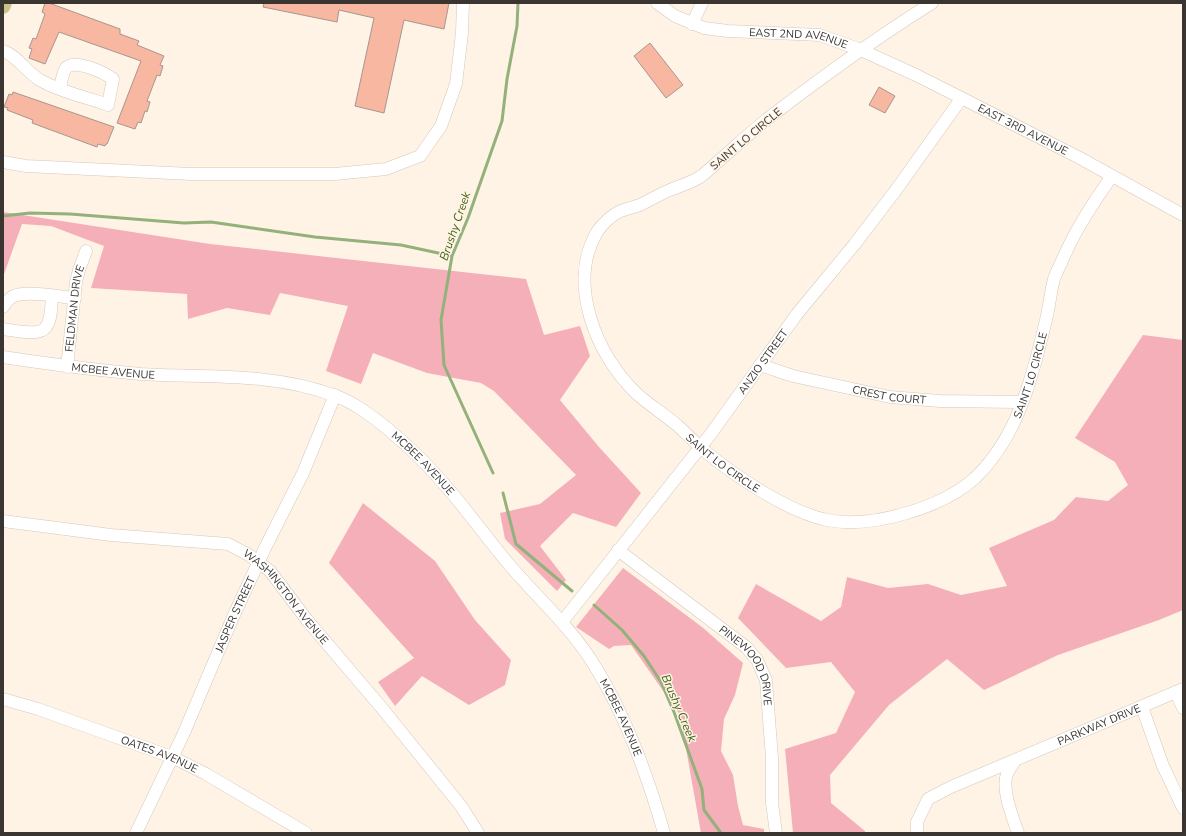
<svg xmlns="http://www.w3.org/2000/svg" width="1186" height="836" font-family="'Nunito Sans',sans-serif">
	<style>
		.forest { fill: #f5afb9 }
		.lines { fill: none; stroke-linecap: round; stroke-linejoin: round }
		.stream { stroke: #93b17a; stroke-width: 3 }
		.building { fill: #f8b7a0; stroke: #a79690 }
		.minor-casing { stroke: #d3c8bb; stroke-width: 13 }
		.major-casing { stroke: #d8d7d6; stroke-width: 16 }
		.minor { stroke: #fff; stroke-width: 12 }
		.major { stroke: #cbc286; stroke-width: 15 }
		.labels { text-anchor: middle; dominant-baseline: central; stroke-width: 3; stroke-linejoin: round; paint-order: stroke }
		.street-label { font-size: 11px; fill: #3a3530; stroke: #fff3e5 }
		.water-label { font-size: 12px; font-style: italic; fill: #406416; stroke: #fff3e5 }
	</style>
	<rect width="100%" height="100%" fill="#fff3e5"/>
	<path class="forest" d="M 3,212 L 210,244 L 526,279 L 544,335 L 580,326 L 590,356 L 560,400 L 599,447 L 641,493 L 616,527 L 573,513 L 540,546 L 566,580 L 557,591 L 505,539 L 500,513 L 540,504 L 576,475 L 494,391 L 481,383 L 427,373 L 373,353 L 361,384 L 326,371 L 348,306 L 280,293 L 270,315 L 227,308 L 188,319 L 187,294 L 91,288 L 104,246 L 51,226 L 22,224 L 3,277 Z
		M 1143,335 L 1183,340 L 1183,610 L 1159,620 L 1058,655 L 984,690 L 947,659 L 889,705 L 830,775 L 831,803 L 865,831 L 865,833 L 793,833 L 785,749 L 836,733 L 855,692 L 831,662 L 786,668 L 738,618 L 756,584 L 821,621 L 841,607 L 847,577 L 888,588 L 928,584 L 961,595 L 1007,586 L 989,548 L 1054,520 L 1076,497 L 1108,501 L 1128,485 L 1115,462 L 1075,438 Z
		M 363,503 L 435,561 L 475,620 L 511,660 L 505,685 L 469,705 L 422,676 L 395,706 L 378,682 L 414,658 L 329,563 Z
		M 623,568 L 702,627 L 743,663 L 735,695 L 724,719 L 721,751 L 733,775 L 738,806 L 743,825 L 764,829 L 764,833 L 701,833 L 680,715 L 631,645 L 614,646 L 609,649 L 576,627 Z"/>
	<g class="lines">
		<path class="stream" d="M 3,216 L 30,213 L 70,214 L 184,223 L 211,222 L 315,237 L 401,245 L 452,256
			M 493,473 L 444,365 L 441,320 L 452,256 L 468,218 L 502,121 L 507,79 L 517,26 L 518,3
			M 503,493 L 516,544 L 572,591
			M 594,605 L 622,630 L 644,656 L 661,682 L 674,712 L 702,789 L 704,810 L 721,833"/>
	</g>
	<path class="building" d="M 45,3 L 49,3 L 120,29 L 120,34 L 139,41 L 137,45 L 164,56 L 160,65 L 163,66 L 160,76 L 157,75 L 147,101 L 150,102 L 147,112 L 145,111 L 141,123 L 138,122 L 135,129 L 117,123 L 141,61 L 59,32 L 45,64 L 29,58 L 32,49 L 29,48 L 33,38 L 36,39 L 45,14 L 42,12 Z
		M 264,3 L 449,3 L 444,29 L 404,20 L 384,113 L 355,106 L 374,18 L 339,10 L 337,22 L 263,7 Z
		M 650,43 L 683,85 L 666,98 L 634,56 Z
		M 879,87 L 895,96 L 885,113 L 869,105 Z
		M 13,92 L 114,127 L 107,144 L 106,144 L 105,146 L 98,144 L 97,147 L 32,123 L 33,120 L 7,110 L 8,108 L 4,107 L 9,94 L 12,95 Z"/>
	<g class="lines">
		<defs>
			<g id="minor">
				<path id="s1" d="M 657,3 L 675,16 L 704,28 L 728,31 L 820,35 L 861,50 L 918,76 L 1078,157 L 1183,215"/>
				<path id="s2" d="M 932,3 C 876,38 822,77 770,117 C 753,130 737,145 720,160 C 714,165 707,172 700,177 C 691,183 679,186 670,190 C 660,194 650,200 640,205 C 634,207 628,208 621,211 C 613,214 602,224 597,232 C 567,283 596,355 636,393 C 649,405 664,414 678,426 C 687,434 696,444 707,453 C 737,477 788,512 827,520 C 870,529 942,508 975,478 C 1017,438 1032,379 1045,324 C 1049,310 1050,294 1054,279 C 1056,273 1059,267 1062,261 C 1075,230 1093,203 1112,176"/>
				<path d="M 692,24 L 702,3"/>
				<path d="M 3,51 C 18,56 26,72 40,80 C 60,92 86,97 108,105 L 113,79 C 105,73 74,58 66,68 C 62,74 61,83 60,89"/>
				<path d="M 3,162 L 26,166 L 191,174 L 335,174 L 386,169 L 420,156 L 441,126 L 456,84 L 462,33 L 463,3"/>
				<path d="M 3,307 C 6,302 9,298 14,296 C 28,290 59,297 75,298"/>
				<path d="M 3,329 C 13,330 40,337 46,327 C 52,319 51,306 52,296"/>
				<path id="s3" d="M 3,357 C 49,364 95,370 141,374 C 206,378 270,372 333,395 C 354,402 372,416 389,430 C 417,453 442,480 464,508 C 480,528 495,548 512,568 C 538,598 569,626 591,660 C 625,713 647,773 664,833"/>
				<path id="s4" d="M 760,365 L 793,376 L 890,397 L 940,401 L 1022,402"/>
				<path id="s5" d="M 67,367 L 76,282 L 79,270 L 86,251"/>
				<path id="s6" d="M 3,521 L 111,535 L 228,544 L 249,555 L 270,571 L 307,620 L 381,707 L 461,806 L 478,833"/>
				<path id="s7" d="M 618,550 L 746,647 L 757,660 L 766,680 L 772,758 L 772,803 L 776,833"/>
				<path id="s8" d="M 562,622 L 710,435 L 797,314 L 854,245 L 896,190 L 961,99"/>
				<path d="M 1176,692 L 1183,708"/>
				<path id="s9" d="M 3,699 L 38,709 L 172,757 L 206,774 L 306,833"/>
				<path d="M 1142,707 L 1163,766 L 1183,808"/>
				<path id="s10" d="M 1015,760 L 1183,689"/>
				<path id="s11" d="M 136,833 L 183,735 L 233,617 L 266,546 L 303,473 L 335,395"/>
				<path d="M 917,833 L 917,822 L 928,799 L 951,787 L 1015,760 C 1013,765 1009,769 1007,774 C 1001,789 1013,818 1018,833"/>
			</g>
			<path id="major" d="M 3,6 L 4,3"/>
		</defs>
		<use href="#minor" class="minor-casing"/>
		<use href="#major" class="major-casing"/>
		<use href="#minor" class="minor"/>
		<use href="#major" class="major"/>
	</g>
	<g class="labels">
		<g class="street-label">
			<text stroke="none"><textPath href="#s1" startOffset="149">EAST 2ND AVENUE</textPath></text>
			<text stroke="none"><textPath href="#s1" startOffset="394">EAST 3RD AVENUE</textPath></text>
			<text transform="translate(746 139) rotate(-40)">SAINT LO CIRCLE</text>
			<text stroke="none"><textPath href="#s5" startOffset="59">FELDMAN DRIVE</textPath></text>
			<text stroke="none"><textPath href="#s8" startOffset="329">ANZIO STREET</textPath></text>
			<text stroke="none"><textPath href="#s3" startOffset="111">MCBEE AVENUE</textPath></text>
			<text stroke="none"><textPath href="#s2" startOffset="1094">SAINT LO CIRCLE</textPath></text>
			<text stroke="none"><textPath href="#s4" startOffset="133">CREST COURT</textPath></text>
			<text stroke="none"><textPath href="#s2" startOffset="698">SAINT LO CIRCLE</textPath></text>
			<text stroke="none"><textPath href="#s3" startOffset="447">MCBEE AVENUE</textPath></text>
			<text stroke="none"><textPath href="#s6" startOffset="306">WASHINGTON AVENUE</textPath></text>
			<text stroke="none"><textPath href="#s11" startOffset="240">JASPER STREET</textPath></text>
			<text stroke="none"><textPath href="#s7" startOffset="177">PINEWOOD DRIVE</textPath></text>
			<text stroke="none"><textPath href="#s3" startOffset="771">MCBEE AVENUE</textPath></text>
			<text stroke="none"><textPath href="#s10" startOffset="91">PARKWAY DRIVE</textPath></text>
			<text stroke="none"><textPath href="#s9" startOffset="166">OATES AVENUE</textPath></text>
		</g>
		<g class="water-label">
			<text transform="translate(455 226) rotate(-71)">Brushy Creek</text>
			<text transform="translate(679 708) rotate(67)">Brushy Creek</text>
		</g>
	</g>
	<rect width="1186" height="836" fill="none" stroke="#3a3530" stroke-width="8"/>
</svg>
